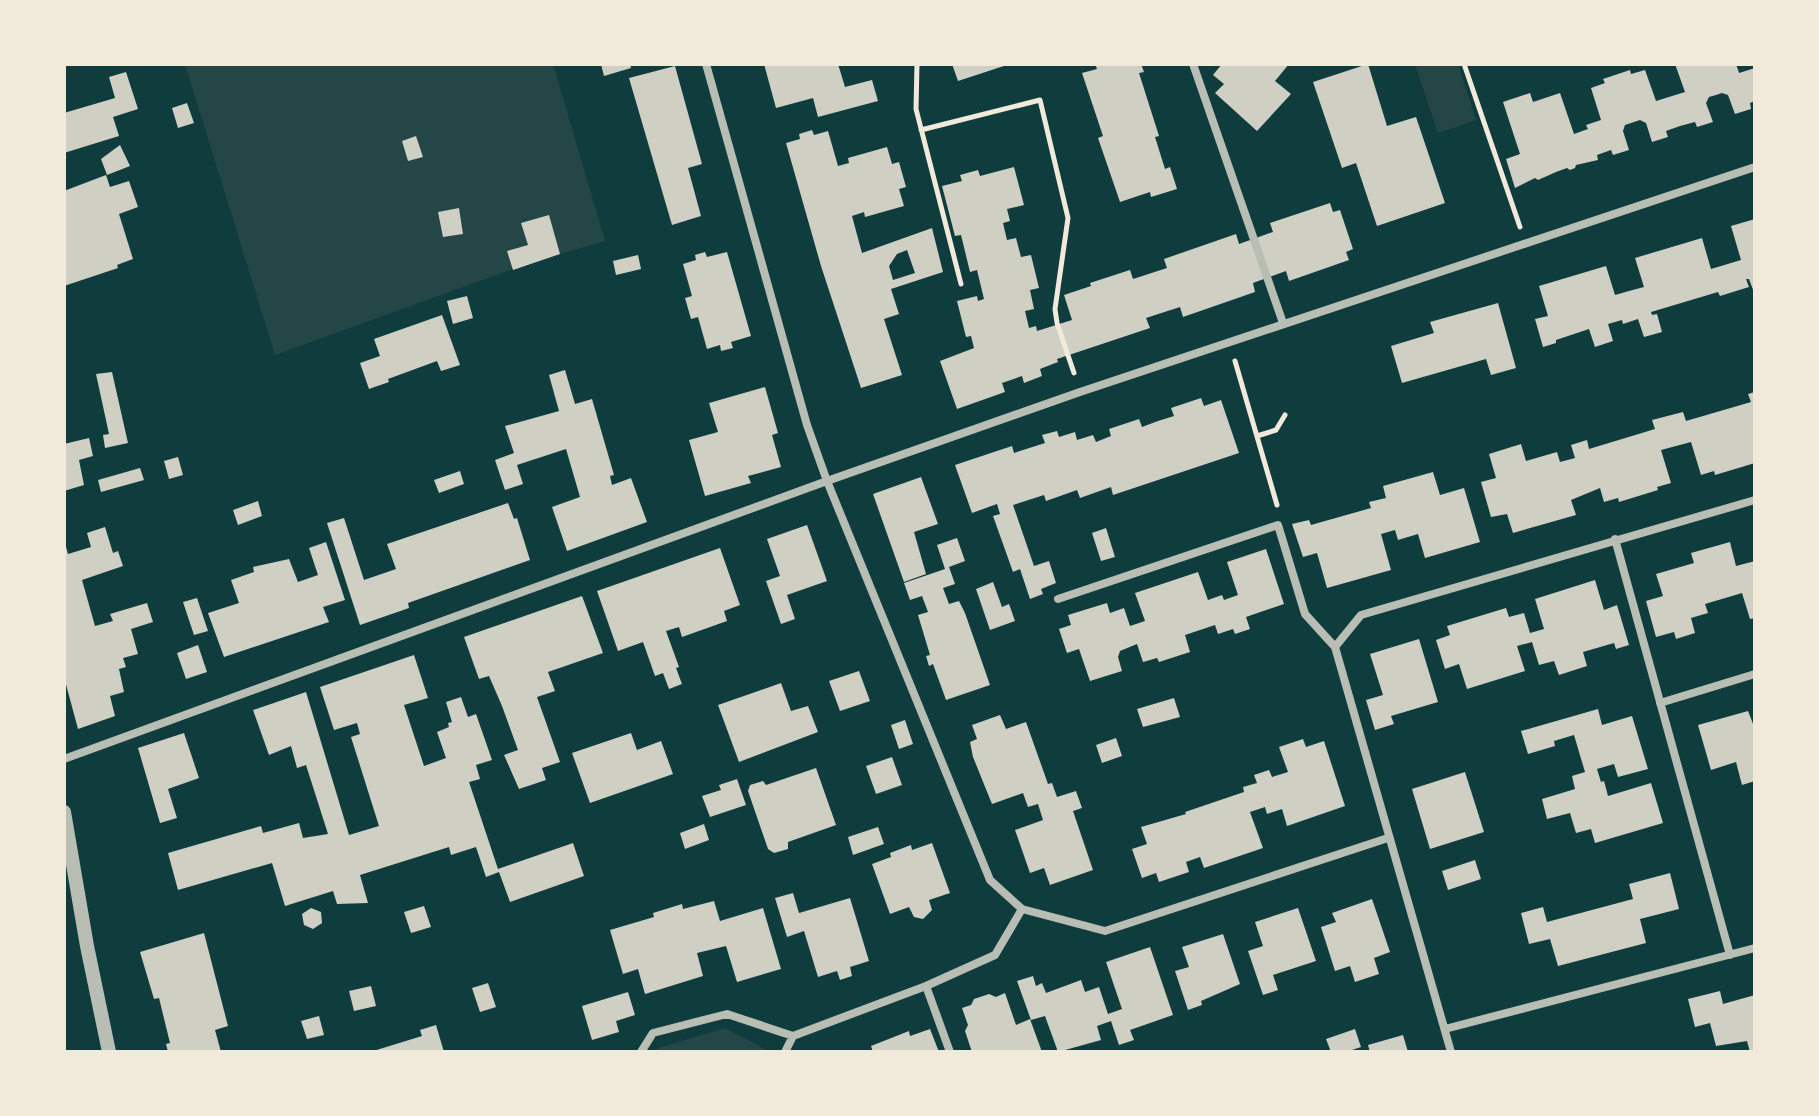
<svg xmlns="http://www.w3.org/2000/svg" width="1819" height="1116" font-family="'Roboto Condensed',sans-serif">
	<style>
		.green { fill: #244646 }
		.building { fill: #cfcfc3; fill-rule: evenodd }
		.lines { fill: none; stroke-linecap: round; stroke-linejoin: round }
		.path { stroke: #f1e9da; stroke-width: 5 }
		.minor { stroke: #b8beb3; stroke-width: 8 }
		.tertiary { stroke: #b8beb3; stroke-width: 14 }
	</style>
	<rect width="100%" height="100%" fill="#0f3d3e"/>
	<path class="green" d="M 185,64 L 553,64 L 605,241 L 532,262 L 275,355 Z
		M 1415,64 L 1458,64 L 1476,120 L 1438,133 Z
		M 725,1028 L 770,1052 L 656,1052 L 658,1048 Z"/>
	<path class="building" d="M 601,64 L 630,64 L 631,68 L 604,76 Z
		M 764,64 L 838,64 L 845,87 L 872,80 L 878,101 L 818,117 L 813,98 L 776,108 Z
		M 952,64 L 1007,64 L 1007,65 L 958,81 Z
		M 1095,64 L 1141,64 L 1144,72 L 1139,73 L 1159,136 L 1155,137 L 1165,169 L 1170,167 L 1177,189 L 1151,197 L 1150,192 L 1120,202 L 1098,138 L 1103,136 L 1082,73 L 1097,69 Z
		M 1222,64 L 1289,64 L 1275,81 L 1291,94 L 1257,131 L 1215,93 L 1224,84 L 1213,75 Z
		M 1368,64 L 1387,126 L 1416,117 L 1445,203 L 1377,226 L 1356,163 L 1342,168 L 1313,82 Z
		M 1675,64 L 1736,64 L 1739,73 L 1755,68 L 1755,101 L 1750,103 L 1751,109 L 1735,114 L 1728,95 L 1722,93 L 1716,95 L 1709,97 L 1706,103 L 1713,122 L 1697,127 L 1695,122 L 1680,126 L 1666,131 L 1668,137 L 1652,142 L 1646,123 L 1640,120 L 1625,125 L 1623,131 L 1629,150 L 1613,155 L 1611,150 L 1597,155 L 1598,160 L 1576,165 L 1575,168 L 1570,170 L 1567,168 L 1556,172 L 1538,180 L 1535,178 L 1515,188 L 1506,159 L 1520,154 L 1503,102 L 1530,93 L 1533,102 L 1560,93 L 1574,134 L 1588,129 L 1586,125 L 1601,120 L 1591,88 L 1605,83 L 1603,79 L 1630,70 L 1631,74 L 1645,70 L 1656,101 L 1685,92 Z
		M 675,66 L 702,164 L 688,168 L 701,216 L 672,225 L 629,78 Z
		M 126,72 L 138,109 L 113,117 L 119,136 L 64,153 L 64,113 L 115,98 L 109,77 Z
		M 187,103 L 194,123 L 178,128 L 172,108 Z
		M 812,130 L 814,135 L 828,131 L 838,166 L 849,163 L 848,158 L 887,147 L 892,164 L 899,162 L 906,187 L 899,189 L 904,206 L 865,217 L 864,212 L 852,216 L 862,253 L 932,228 L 943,272 L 891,289 L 899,314 L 884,319 L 902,375 L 861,388 L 821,266 L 786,143 L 800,139 L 799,134 ZM 907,250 L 915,273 L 893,280 L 889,266 L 897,254 Z
		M 416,136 L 423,157 L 408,161 L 402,141 Z
		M 120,145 L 130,166 L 107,175 L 101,159 Z
		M 1014,167 L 1024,205 L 1007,209 L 1010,221 L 1003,223 L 1007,240 L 1016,238 L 1021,257 L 1031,255 L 1039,288 L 1030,290 L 1034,309 L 1025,311 L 1029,328 L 1036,326 L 1037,331 L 1072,320 L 1064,295 L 1091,286 L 1090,283 L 1130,270 L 1133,279 L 1167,268 L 1164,259 L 1236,234 L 1239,244 L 1273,232 L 1270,223 L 1330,203 L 1333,212 L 1340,210 L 1353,249 L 1346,252 L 1349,260 L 1289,281 L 1286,271 L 1253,283 L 1255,292 L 1183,317 L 1180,307 L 1146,318 L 1150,328 L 1057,359 L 1058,362 L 1040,369 L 1042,376 L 1024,383 L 1022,376 L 1002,383 L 1005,392 L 957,409 L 940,361 L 974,348 L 971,336 L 966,337 L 957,301 L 977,296 L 978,301 L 984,299 L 977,270 L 970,272 L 961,235 L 955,236 L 942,186 L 962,181 L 960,175 L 978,170 L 980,176 Z
		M 106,175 L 110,187 L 129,181 L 138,207 L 119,214 L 133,259 L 117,265 L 118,268 L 64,286 L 64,191 Z
		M 459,208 L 463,234 L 443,237 L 438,212 Z
		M 549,215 L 560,254 L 513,270 L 507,251 L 528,245 L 521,223 Z
		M 1755,219 L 1755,295 L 1749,279 L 1746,279 L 1749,287 L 1720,296 L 1718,292 L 1651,312 L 1652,315 L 1657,314 L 1662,332 L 1644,337 L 1638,319 L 1623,324 L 1622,320 L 1608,324 L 1613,341 L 1595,347 L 1589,329 L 1556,340 L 1556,343 L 1543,347 L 1535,319 L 1548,316 L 1539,286 L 1606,266 L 1615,295 L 1629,291 L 1644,287 L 1635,258 L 1702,238 L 1711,269 L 1741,260 L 1731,226 Z
		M 705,252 L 707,257 L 727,252 L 751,336 L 731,342 L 733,348 L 721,351 L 720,345 L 707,349 L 698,317 L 691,319 L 685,298 L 692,296 L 683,264 L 696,260 L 695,255 Z
		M 638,255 L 641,269 L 616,275 L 613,261 Z
		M 467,296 L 473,318 L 453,324 L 447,301 Z
		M 1498,303 L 1516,368 L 1491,375 L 1486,359 L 1402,383 L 1391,346 L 1434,333 L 1430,322 Z
		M 442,315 L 460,365 L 441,371 L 437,361 L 388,379 L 389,382 L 369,389 L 360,363 L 380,356 L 374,339 Z
		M 565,370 L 575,404 L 592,399 L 614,475 L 610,476 L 612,485 L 631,478 L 647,522 L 567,551 L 552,507 L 580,497 L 566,449 L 517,465 L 523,484 L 505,490 L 495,460 L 514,453 L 505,426 L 559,411 L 549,375 Z
		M 112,372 L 128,443 L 105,448 L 103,435 L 109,434 L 96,374 Z
		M 765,387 L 778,433 L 772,435 L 781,467 L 748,476 L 751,483 L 705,496 L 689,440 L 718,432 L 709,403 Z
		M 1755,392 L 1755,463 L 1715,475 L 1714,471 L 1701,475 L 1691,442 L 1661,450 L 1671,483 L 1657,487 L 1658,490 L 1619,502 L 1618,498 L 1604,502 L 1600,488 L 1571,500 L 1576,515 L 1513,533 L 1507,514 L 1491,517 L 1481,482 L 1496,478 L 1489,454 L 1521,444 L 1526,461 L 1557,452 L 1560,462 L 1575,458 L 1571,445 L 1587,440 L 1589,449 L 1655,429 L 1652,420 L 1683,412 L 1686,421 L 1751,402 L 1748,394 Z
		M 1201,398 L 1204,406 L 1221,400 L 1239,453 L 1113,495 L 1111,487 L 1080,498 L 1077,490 L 1046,501 L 1044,495 L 1013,505 L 1034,566 L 1049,561 L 1056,583 L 1041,589 L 1043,594 L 1030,599 L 1020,569 L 1013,572 L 993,516 L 1000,514 L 997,504 L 972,513 L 955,465 L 1012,446 L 1014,453 L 1045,443 L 1042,435 L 1057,431 L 1059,437 L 1075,432 L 1077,440 L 1093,435 L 1096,442 L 1111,436 L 1109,429 L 1139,419 L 1142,427 L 1158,421 L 1174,416 L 1171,408 Z
		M 89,438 L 93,456 L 79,460 L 84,485 L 64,491 L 64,444 Z
		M 178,457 L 183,475 L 169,479 L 164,461 Z
		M 140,468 L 144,480 L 101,492 L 98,480 Z
		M 460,471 L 464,484 L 439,493 L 434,480 Z
		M 1433,472 L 1440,495 L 1464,488 L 1480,542 L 1425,558 L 1418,534 L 1398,540 L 1395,530 L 1381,534 L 1391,570 L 1327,588 L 1317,553 L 1303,557 L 1292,524 L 1309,520 L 1311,525 L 1371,508 L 1369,502 L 1386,498 L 1383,486 Z
		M 921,477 L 938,524 L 914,532 L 926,574 L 904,582 L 873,494 Z
		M 258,501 L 262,516 L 238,525 L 233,510 Z
		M 508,503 L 514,519 L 517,518 L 530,560 L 408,603 L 409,608 L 360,625 L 327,523 L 344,518 L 364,580 L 396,569 L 387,544 Z
		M 807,525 L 827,581 L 787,595 L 795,619 L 781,624 L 766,581 L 780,576 L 767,539 Z
		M 105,527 L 113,553 L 118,551 L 123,566 L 82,580 L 95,626 L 113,621 L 110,614 L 147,603 L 153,622 L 131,629 L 138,654 L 123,658 L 126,667 L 119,669 L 124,692 L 110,696 L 115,716 L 78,729 L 64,677 L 64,540 L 68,554 L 91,547 L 87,533 Z
		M 1106,528 L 1115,557 L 1101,561 L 1092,533 Z
		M 957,538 L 965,561 L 949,567 L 955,584 L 943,588 L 949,604 L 959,601 L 965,613 L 990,685 L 946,700 L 933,664 L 929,666 L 926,656 L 930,655 L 918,615 L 928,612 L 922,596 L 910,600 L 904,583 L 945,569 L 937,545 Z
		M 326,542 L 345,600 L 323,607 L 329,622 L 224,657 L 208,613 L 239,603 L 231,580 L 254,572 L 253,567 L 289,559 L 298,582 L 318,575 L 309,548 Z
		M 1730,542 L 1736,566 L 1755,561 L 1755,618 L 1750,619 L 1742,593 L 1705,604 L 1708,613 L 1691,618 L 1695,633 L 1676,639 L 1674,632 L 1656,637 L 1646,601 L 1663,596 L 1656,574 L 1694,563 L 1691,553 Z
		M 720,548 L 740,605 L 724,611 L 727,621 L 682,637 L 679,627 L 666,631 L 679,667 L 676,668 L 682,684 L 669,689 L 663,673 L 655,676 L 643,642 L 618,651 L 597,591 Z
		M 1266,549 L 1284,604 L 1246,617 L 1250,629 L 1235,634 L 1233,629 L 1218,634 L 1215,625 L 1185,635 L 1190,652 L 1159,662 L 1157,658 L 1143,662 L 1137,644 L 1120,651 L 1118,657 L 1122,671 L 1090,681 L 1079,649 L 1067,653 L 1059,629 L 1071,625 L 1068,615 L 1107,603 L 1110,613 L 1124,608 L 1130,626 L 1145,621 L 1135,593 L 1198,572 L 1208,600 L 1222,595 L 1224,600 L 1238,595 L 1227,562 Z
		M 1595,580 L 1604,610 L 1617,605 L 1629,645 L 1616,649 L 1614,643 L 1583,652 L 1587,666 L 1559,675 L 1554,661 L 1539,665 L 1532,642 L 1517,646 L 1525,671 L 1467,689 L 1459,664 L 1445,669 L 1436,640 L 1450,635 L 1447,626 L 1506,608 L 1509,617 L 1524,613 L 1530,633 L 1544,629 L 1535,599 Z
		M 993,582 L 1002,607 L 1009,604 L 1015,621 L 990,630 L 976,589 Z
		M 582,596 L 603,653 L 548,672 L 555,691 L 537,697 L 560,762 L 542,768 L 546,780 L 519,789 L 504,755 L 518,750 L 502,706 L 489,676 L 479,679 L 464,637 Z
		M 197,598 L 208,631 L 194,635 L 183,602 Z
		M 1419,639 L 1438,702 L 1391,716 L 1394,724 L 1375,730 L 1366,700 L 1383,695 L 1370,654 Z
		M 198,645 L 207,672 L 186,679 L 177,653 Z
		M 414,655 L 428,698 L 404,705 L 424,766 L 446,758 L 437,732 L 449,727 L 448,723 L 452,722 L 446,702 L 461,697 L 468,717 L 476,714 L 492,760 L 476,765 L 480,779 L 469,782 L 498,869 L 573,843 L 584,876 L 510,902 L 499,872 L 486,877 L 476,847 L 451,855 L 449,847 L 360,875 L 368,903 L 337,904 L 333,891 L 285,906 L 272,863 L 178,890 L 168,853 L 261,826 L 263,833 L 299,823 L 303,838 L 328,834 L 306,765 L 297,768 L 291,746 L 269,755 L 253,710 L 306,692 L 349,835 L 379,826 L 351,737 L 360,734 L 357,723 L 334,730 L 320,687 Z
		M 859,671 L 870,701 L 840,711 L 829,681 Z
		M 781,683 L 791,711 L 808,706 L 818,732 L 739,762 L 718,705 Z
		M 1174,698 L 1180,717 L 1143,727 L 1137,709 Z
		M 1598,709 L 1602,725 L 1632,716 L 1648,769 L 1618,777 L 1614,764 L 1597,769 L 1601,782 L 1604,781 L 1608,796 L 1651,783 L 1663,823 L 1595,843 L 1591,829 L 1576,833 L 1570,813 L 1547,819 L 1542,799 L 1575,789 L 1572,776 L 1585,772 L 1574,735 L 1554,741 L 1555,746 L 1528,754 L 1521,731 Z
		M 1748,711 L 1755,729 L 1755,781 L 1742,785 L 1736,762 L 1711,770 L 1698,725 Z
		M 1000,715 L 1006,729 L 1026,722 L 1048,784 L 1052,783 L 1057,797 L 1076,791 L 1082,808 L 1073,811 L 1093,870 L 1050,885 L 1044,868 L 1030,873 L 1015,830 L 1043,820 L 1038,804 L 1028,807 L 1023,793 L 992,804 L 973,757 L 970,742 L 977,739 L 972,725 Z
		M 905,720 L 913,744 L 899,749 L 891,725 Z
		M 184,733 L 199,778 L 168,789 L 177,818 L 160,823 L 138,748 Z
		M 631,733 L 637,750 L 661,741 L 673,774 L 590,803 L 572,753 Z
		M 1116,738 L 1122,756 L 1102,763 L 1096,745 Z
		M 1303,739 L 1306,747 L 1324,741 L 1345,806 L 1287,826 L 1282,809 L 1267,814 L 1265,807 L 1250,812 L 1263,848 L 1204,868 L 1200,857 L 1186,862 L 1189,872 L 1159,882 L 1156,873 L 1142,878 L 1132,849 L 1147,844 L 1141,827 L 1186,814 L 1185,812 L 1244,792 L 1243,787 L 1257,783 L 1254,775 L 1269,770 L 1272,777 L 1288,772 L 1279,747 Z
		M 892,757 L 902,785 L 876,794 L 866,766 Z
		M 816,768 L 836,825 L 788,842 L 788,849 L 774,853 L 768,849 L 748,791 L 750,785 L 763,781 L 766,785 Z
		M 1465,772 L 1484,832 L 1430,849 L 1412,789 Z
		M 737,779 L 746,805 L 710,817 L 702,796 L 721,790 L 719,785 Z
		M 704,824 L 709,840 L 685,849 L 680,833 Z
		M 878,827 L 884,844 L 853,855 L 848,837 Z
		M 932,843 L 950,893 L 929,900 L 932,910 L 923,919 L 914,917 L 909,907 L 890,914 L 872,864 L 891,857 L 890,853 L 911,845 L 912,850 Z
		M 1475,860 L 1481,879 L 1448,890 L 1442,871 Z
		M 1670,873 L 1679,909 L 1640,919 L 1646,943 L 1558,966 L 1550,939 L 1529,944 L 1521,913 L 1543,907 L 1547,922 L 1633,899 L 1629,884 Z
		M 793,893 L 799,913 L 850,898 L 869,961 L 850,967 L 852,976 L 840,980 L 837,971 L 818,977 L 804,931 L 787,937 L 775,898 Z
		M 1372,899 L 1390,952 L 1374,958 L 1379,974 L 1355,982 L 1350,966 L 1335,971 L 1321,927 L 1336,922 L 1332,913 Z
		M 714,901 L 720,921 L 763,908 L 781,969 L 737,982 L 726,946 L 697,953 L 703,976 L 645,994 L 638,969 L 623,974 L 610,930 L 654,917 L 653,913 L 682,904 L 683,909 Z
		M 424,906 L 431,927 L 411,933 L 404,912 Z
		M 311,908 L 321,912 L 322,923 L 313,929 L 304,925 L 302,914 Z
		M 1298,908 L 1316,961 L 1273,975 L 1278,990 L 1263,995 L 1248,951 L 1263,946 L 1255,922 Z
		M 204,933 L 228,1026 L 215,1030 L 221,1052 L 168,1052 L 166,1044 L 170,1043 L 159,998 L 154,999 L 140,952 Z
		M 1223,934 L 1240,984 L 1201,1001 L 1202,1005 L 1188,1010 L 1175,971 L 1189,967 L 1182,947 Z
		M 1150,947 L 1173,1015 L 1130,1030 L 1134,1040 L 1119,1045 L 1111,1021 L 1097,1026 L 1101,1040 L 1058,1052 L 1045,1016 L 1031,1020 L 1017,981 L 1033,976 L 1036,986 L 1042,983 L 1046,993 L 1081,980 L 1085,992 L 1099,987 L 1108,1014 L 1122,1009 L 1106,962 Z
		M 488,983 L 496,1007 L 480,1012 L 472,988 Z
		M 371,986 L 376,1006 L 354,1011 L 349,991 Z
		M 1720,991 L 1723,1004 L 1755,995 L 1755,1052 L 1750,1052 L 1747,1041 L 1716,1046 L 1710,1023 L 1695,1027 L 1688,999 Z
		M 628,992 L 635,1015 L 616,1021 L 619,1032 L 592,1040 L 582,1006 Z
		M 1005,993 L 1016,1025 L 1030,1019 L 1042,1052 L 972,1052 L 965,1031 L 968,1025 L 962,1008 L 971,1005 L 974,999 L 989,994 L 996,997 Z
		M 319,1016 L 324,1035 L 307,1039 L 301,1021 Z
		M 436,1025 L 444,1052 L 370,1052 L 422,1036 L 420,1030 Z
		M 930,1029 L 939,1052 L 873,1052 L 871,1046 L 909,1031 L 910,1036 Z
		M 1355,1029 L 1361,1047 L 1346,1052 L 1331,1052 L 1326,1039 Z
		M 1403,1035 L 1408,1052 L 1370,1052 L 1368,1045 Z"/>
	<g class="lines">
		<path class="path" d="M 917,64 L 916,109 L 961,284
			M 1464,64 L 1520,227
			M 921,130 L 1040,100 L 1068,218 L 1055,309 L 1057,323 L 1074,373
			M 1235,361 L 1277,505
			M 1257,436 L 1276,430 L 1285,415"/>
		<path class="minor" d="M 706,64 L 807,425 L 827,481 L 990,880 L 1022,909 L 1105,931 L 1388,838
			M 1193,64 L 1283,323
			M 1615,539 L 1730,955
			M 1058,599 L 1278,525 L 1305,614 L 1335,647 L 1451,1052
			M 1335,647 L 1361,615 L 1755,500
			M 1660,703 L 1755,674
			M 64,759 L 827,481 L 1080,392 L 1755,167
			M 926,986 L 950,1052
			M 1445,1029 L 1755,948
			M 641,1052 L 653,1033 L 727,1014 L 793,1036 L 926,986 L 995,955 L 1022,909
			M 785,1052 L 793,1036"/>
		<path class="tertiary" d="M 64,812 L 87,946 L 109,1052"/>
	</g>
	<rect width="1819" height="1116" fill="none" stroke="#f1e9da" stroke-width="132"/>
</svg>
